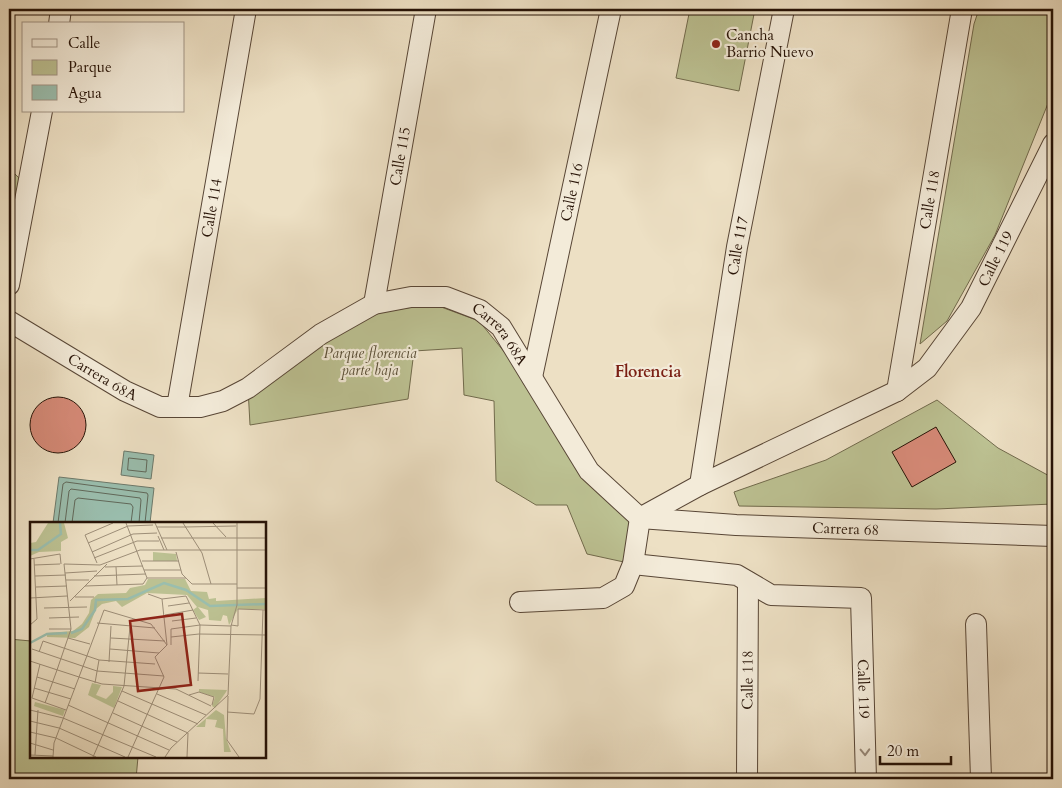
<svg xmlns="http://www.w3.org/2000/svg" width="1062" height="788" font-family="Cardo,serif">
	<style>
		.green { fill: #bcc192; stroke: #716a4c }
		.water { fill: #9abeae; stroke: #6c796b }
		.lines { fill: none; stroke-linecap: round; stroke-linejoin: round }
		.shore { stroke: #60685a; stroke-width: 1 }
		.building { fill: #d78a78; stroke: #261206 }
		.street-casing { stroke: #584636; stroke-width: 22 }
		.street { stroke: #f3ebd9; stroke-width: 20 }
		.oneway { stroke: #97897a }
		.poi-dot { fill: #8f2418; stroke: #f3ebd9; stroke-width: 2 }
		.labels { text-anchor: middle; dominant-baseline: central; stroke-width: 4.5; stroke-linejoin: round; paint-order: stroke }
		.poi-label { font-size: 15px; fill: #261206; stroke: #f3ebd9; text-anchor: start }
		.street-label { font-size: 15px; fill: #261206; stroke: #f3ebd9 }
		.park-label { font-size: 15px; font-style: italic; fill: #5a4f37; stroke: #f3ebd9 }
		.neighbourhood-label { font-size: 16px; font-weight: bold; fill: #7a1f14; stroke: #f3ebd9 }
		.inset-river { fill: none; stroke: #9abeae; stroke-width: 2.5 }
		.inset-road { fill: none; stroke: #9d8e78; stroke-width: 1 }
		.view { fill: #8f2418; fill-opacity: 0.15; stroke: #8f2418; stroke-width: 2.5 }
		.inset-edge { fill: none; stroke: #261206; stroke-width: 2.5 }
	</style>
	<rect width="100%" height="100%" fill="#ede0c4"/>
	<filter id="stains"><feTurbulence type="fractalNoise" baseFrequency=".004" numOctaves="4"/><feColorMatrix values="0 0 0 0 .2 0 0 0 0 .09 0 0 0 0 .02 0 0 0 .5 -.17"/></filter>
	<radialGradient id="worn" r=".72"><stop offset=".6" stop-color="#630" stop-opacity="0"/><stop offset="1" stop-color="#630" stop-opacity=".3"/></radialGradient>
	<path class="green" d="M 690,9 L 755,9 L 739,91 L 676,78 Z
		M 979,9 L 1053,9 L 1053,91 L 995,235 L 947,321 L 920,344 L 974,24 Z
		M 9,168 L 24,183 L 9,249 Z
		M 433,304 L 479,321 L 640,518 L 633,564 L 587,554 L 567,505 L 536,505 L 496,481 L 494,401 L 464,395 L 462,348 L 414,351 L 408,399 L 250,425 L 248,388 L 321,334 L 381,312 Z
		M 937,400 L 998,448 L 1053,478 L 1053,504 L 936,509 L 739,506 L 734,492 L 826,460 Z
		M 9,639 L 31,641 L 31,757 L 138,757 L 136,779 L 9,779 Z"/>
	<path class="water" d="M 124,451 L 154,455 L 151,479 L 121,475 Z
		M 59,477 L 154,488 L 150,523 L 53,523 Z"/>
	<g class="lines">
		<path class="shore" d="M 129,458 L 147,460 L 146,472 L 128,470 Z
			M 58,523 L 63,484 L 66,482 L 147,493 L 148,495 L 145,523
			M 65,523 L 69,491 L 71,489 L 140,498 L 141,500 L 139,523
			M 72,523 L 75,500 L 78,498 L 131,504 L 133,507 L 131,523"/>
	</g>
	<path class="building" d="M30 425a28 28 0 1 1 56 0a28 28 0 1 1-56 0Z
		M 936,427 L 956,462 L 912,487 L 892,452 Z"/>
	<g class="lines">
		<defs>
			<g id="street">
				<path d="M 59,24 L 61,9"/>
				<path d="M 9,285 L 42,111"/>
				<path id="s1" d="M 374,304 L 426,9"/>
				<path id="s2" d="M 9,321 L 125,391 L 160,407 L 200,407 L 223,401 L 248,388 L 321,334 L 374,304 L 411,297 L 446,297 L 480,310 L 501,327 L 589,471 L 640,518"/>
				<path id="s3" d="M 532,377 L 611,9"/>
				<path id="s4" d="M 897,391 L 962,9"/>
				<path id="s5" d="M 177,407 L 246,9"/>
				<path id="s6" d="M 700,485 L 737,247 L 784,9"/>
				<path id="s7" d="M 640,518 L 700,485 L 897,391 L 927,368 L 971,308 L 1053,144"/>
				<path id="s8" d="M 640,518 L 736,525 L 1053,536"/>
				<path id="s9" d="M 633,564 L 737,575 L 771,595 L 861,598 L 866,779"/>
				<path d="M 520,602 L 603,598 L 624,586 L 633,564 L 640,518"/>
				<path d="M 976,624 L 981,779"/>
				<path id="s10" d="M 747,779 L 748,582"/>
			</g>
		</defs>
		<use href="#street" class="street-casing"/>
		<use href="#street" class="street"/>
	</g>
	<defs><path id="oneway-chevron" d="M-2-3.5L2.5 0L-2 3.5" fill="none" stroke-width="1.6" stroke-linecap="round" stroke-linejoin="round" transform="scale(1.25)"/></defs>
	<use class="oneway" href="#oneway-chevron" transform="translate(865 752) rotate(88)"/>
	<circle class="poi-dot" cx="716" cy="44" r="5"/>
	<g class="labels">
		<g class="poi-label">
			<text x="726" y="35">Cancha<tspan x="726" dy="17">Barrio Nuevo</tspan></text>
		</g>
		<g class="street-label">
			<text stroke="none"><textPath href="#s1" startOffset="150">Calle 115</textPath></text>
			<text stroke="none"><textPath href="#s3" startOffset="189">Calle 116</textPath></text>
			<text stroke="none"><textPath href="#s4" startOffset="194">Calle 118</textPath></text>
			<text stroke="none"><textPath href="#s5" startOffset="202">Calle 114</textPath></text>
			<text stroke="none"><textPath href="#s6" startOffset="242">Calle 117</textPath></text>
			<text stroke="none"><textPath href="#s7" startOffset="454">Calle 119</textPath></text>
			<text stroke="none"><textPath href="#s2" startOffset="558">Carrera 68A</textPath></text>
			<text stroke="none"><textPath href="#s2" startOffset="109">Carrera 68A</textPath></text>
			<text stroke="none"><textPath href="#s8" startOffset="206">Carrera 68</textPath></text>
			<text stroke="none"><textPath href="#s10" startOffset="99">Calle 118</textPath></text>
			<text stroke="none"><textPath href="#s9" startOffset="325">Calle 119</textPath></text>
		</g>
		<g class="park-label">
			<text x="370" y="353">Parque florencia<tspan x="370" dy="17">parte baja</tspan></text>
		</g>
		<g class="neighbourhood-label">
			<text x="648" y="372">Florencia</text>
		</g>
	</g>
	<g transform="translate(30 522)">
		<rect width="236" height="236" fill="#ede0c4"/>
		<path d="M 18,1 L 34,1 L 38,16 L 31,20 L 31,29 L 9,30 L 0,34 L 0,21 L 6,20 ZM 123,30 L 146,32 L 147,39 L 123,39 ZM 118,57 L 155,57 L 161,69 L 177,70 L 179,77 L 186,76 L 186,79 L 236,76 L 236,87 L 208,87 L 199,103 L 197,94 L 193,93 L 191,99 L 179,98 L 178,88 L 168,85 L 176,95 L 169,98 L 163,88 L 167,85 L 157,73 L 117,71 L 92,85 L 86,79 L 72,82 L 66,87 L 59,105 L 45,116 L 17,115 L 17,111 L 43,109 L 52,102 L 59,91 L 61,78 L 68,72 L 96,71 L 100,66 L 115,63 ZM 62,161 L 71,163 L 66,173 L 76,177 L 83,170 L 83,164 L 92,165 L 84,186 L 58,173 ZM 169,167 L 197,168 L 196,170 L 185,186 L 182,184 L 185,175 L 169,170 ZM 5,180 L 35,188 L 33,194 L 4,184 ZM 186,188 L 194,193 L 196,216 L 201,230 L 194,230 L 193,207 L 185,205 L 187,198 L 176,197 L 175,205 L 166,205 Z" fill="#bcc192"/>
		<path class="inset-river" d="M 0,28 L 8,28 L 31,12 L 30,1M 41,111 L 52,107 L 65,88 L 66,78 L 98,77 L 134,61 L 156,68 L 180,84 L 236,82M 0,121 L 17,112 L 37,111"/>
		<path class="inset-road" d="M 96,1 L 117,56M 125,1 L 137,28M 153,1 L 172,31 L 181,62M 183,1 L 196,15M 236,1 L 236,22M 127,5 L 156,5M 155,5 L 206,4M 128,14 L 134,28M 131,16 L 236,16M 58,21 L 98,4 L 123,3M 62,30 L 103,12 L 127,11M 146,30 L 152,52 L 162,62 L 207,62M 64,36 L 107,19 L 129,19M 0,37 L 30,32 L 31,42M 112,39 L 149,39M 67,41 L 55,13 L 83,1M 4,43 L 30,42M 70,43 L 110,28 L 236,28M 75,45 L 113,44M 86,45 L 87,63M 114,48 L 151,48M 35,51 L 67,49M 5,54 L 36,53M 64,54 L 116,52M 36,58 L 59,58M 55,64 L 113,62 L 117,56 L 156,56M 6,65 L 37,64M 207,66 L 236,66M 118,72 L 132,77 L 156,74 L 170,103 L 168,159M 45,75 L 64,75M 0,76 L 37,74M 132,77 L 137,123M 40,79 L 77,42M 138,84 L 159,81M 14,86 L 57,85M 135,93 L 163,88M 19,96 L 49,95M 142,99 L 166,96M 67,101 L 125,106M 0,103 L 7,97 L 4,37M 201,103 L 208,104 L 208,87 L 236,88M 19,107 L 41,107M 141,115 L 169,112 L 236,113M 38,116 L 60,122M 81,116 L 135,119M 137,123 L 121,102 L 74,88 L 49,155 L 72,162 L 146,167 L 181,184M 141,123 L 141,107 L 170,103 L 201,104M 2,127 L 67,149 L 134,154M 80,127 L 129,131M 9,130 L 13,119 L 69,138 L 125,142M 0,139 L 49,155 L 24,221 L 23,235M 79,140 L 81,104M 10,142 L 2,176 L 36,188M 27,148 L 41,107 L 34,42 L 70,43M 168,151 L 198,152M 7,155 L 45,167M 65,161 L 69,138M 4,166 L 41,177M 92,169 L 168,202M 127,172 L 176,193M 159,173 L 169,170 L 184,175 L 182,183M 198,174 L 197,218 L 209,235M 88,179 L 158,211 L 157,235M 15,181 L 27,148M 38,183 L 139,228M 0,188 L 33,196 L 126,235M 197,190 L 224,192 L 230,177 L 233,88M 83,191 L 147,220M 0,199 L 29,206 L 95,235M 0,210 L 26,216 L 66,235M 0,221 L 23,228M 0,233 L 23,234M 5,233 L 8,188M 63,235 L 94,164 L 100,105M 98,235 L 134,155 L 125,135 L 137,123M 135,235 L 141,226 L 198,173 L 201,104 L 207,83 L 207,1"/>
		<path class="view" d="M 152,92 L 161,163 L 108,169 L 100,99 Z"/>
		<rect width="236" height="236" class="inset-edge"/>
	</g>
	<rect width="1062" height="788" fill="none" stroke="#ede0c4" stroke-width="30"/>
	<rect x="10" y="10" width="1042" height="768" fill="none" stroke="#261206" stroke-width="2.5"/>
	<rect x="15" y="15" width="1032" height="758" fill="none" stroke="#261206"/>
	<rect x="22" y="22" width="162" height="90" fill="#f3ebd9" stroke="#a19485"/>
	<rect x="32" y="39" width="25" height="8" fill="#f3ebd9" stroke="#a19485"/>
	<text x="68" y="48" font-size="15" fill="#261206">Calle</text>
	<rect x="32" y="60" width="25" height="15" fill="#bcc192" stroke="#a19485"/>
	<text x="68" y="72" font-size="15" fill="#261206">Parque</text>
	<rect x="32" y="85" width="25" height="15" fill="#9abeae" stroke="#a19485"/>
	<text x="68" y="98" font-size="15" fill="#261206">Agua</text>
	<path d="M880 756v8h71v-8" fill="none" stroke="#261206" stroke-width="2.5"/>
	<text x="887" y="756" font-size="15" fill="#261206" stroke="#f3ebd9" stroke-width="4" paint-order="stroke">20 m</text>
	<rect width="100%" height="100%" filter="url(#stains)"/>
	<rect width="100%" height="100%" fill="url(#worn)"/>
</svg>
